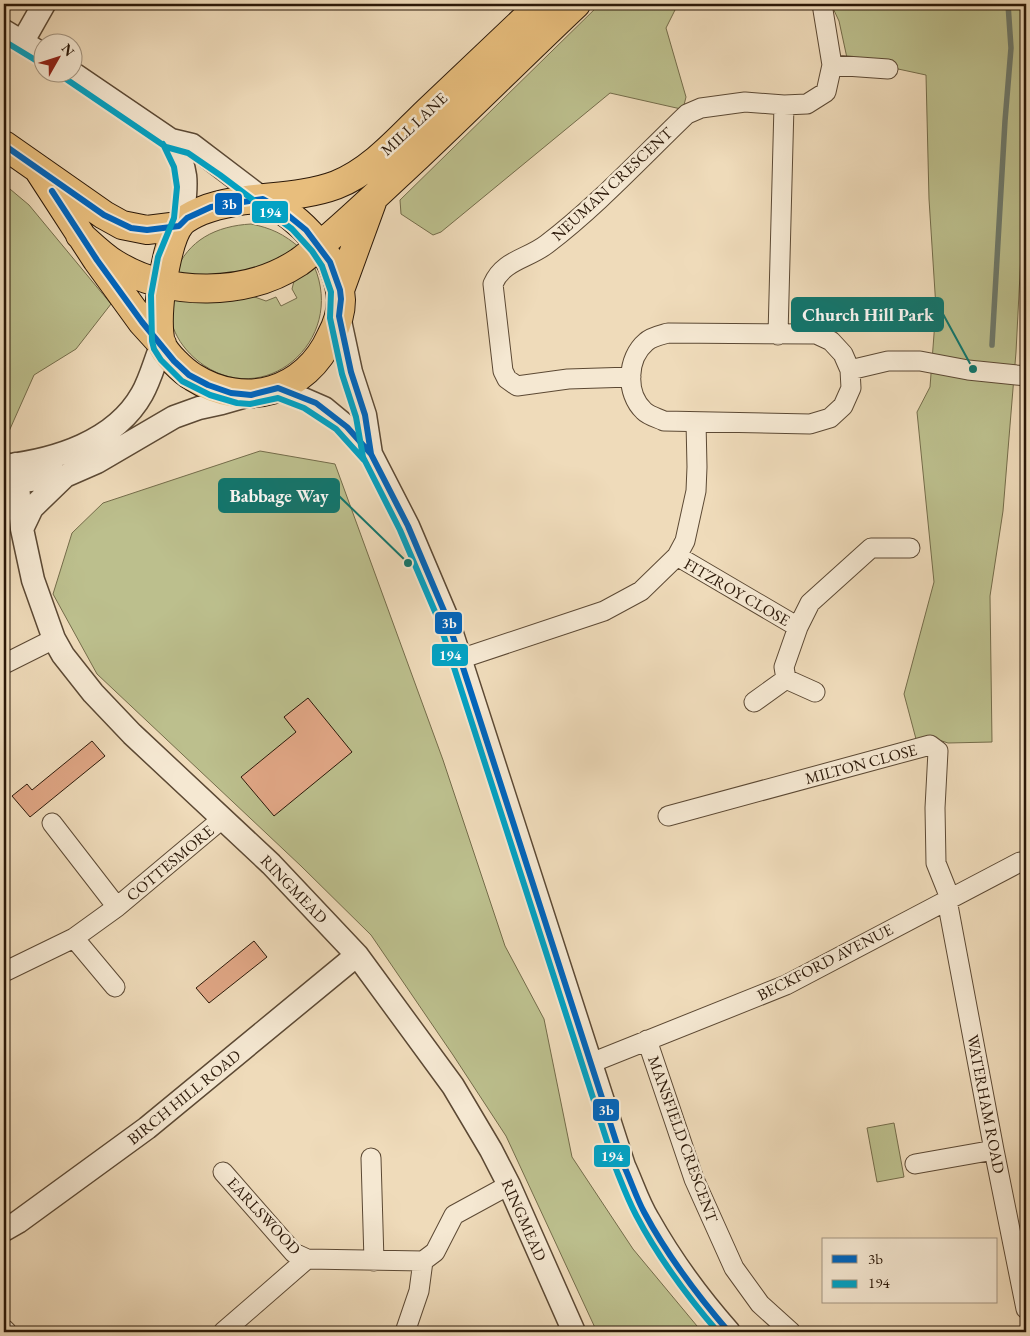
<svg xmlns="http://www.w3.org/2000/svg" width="1030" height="1336" font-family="'EB Garamond',serif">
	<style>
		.green { fill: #bcbf8d; stroke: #746c4a }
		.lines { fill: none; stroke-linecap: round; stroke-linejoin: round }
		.stream { stroke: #6e7a6c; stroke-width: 5.5 }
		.building { fill: #e1a786; stroke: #2b1808 }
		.minor-casing { stroke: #5c4934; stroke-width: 21 }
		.tertiary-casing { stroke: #5c4934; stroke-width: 25 }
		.primary-casing { stroke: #2b1808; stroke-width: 30 }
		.minor { stroke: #f5e8d2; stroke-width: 19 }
		.tertiary { stroke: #f5e8d2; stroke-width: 22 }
		.primary { stroke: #e8be7d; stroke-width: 28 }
		.bus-1-casing { stroke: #f5e8d2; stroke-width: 10 }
		.bus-2-casing { stroke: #f5e8d2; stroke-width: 10 }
		.bus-1 { stroke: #0065bd; stroke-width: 6 }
		.bus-2 { stroke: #02a2c4; stroke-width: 6 }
		.labels { text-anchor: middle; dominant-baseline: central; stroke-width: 5; stroke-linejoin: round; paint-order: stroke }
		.street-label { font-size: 16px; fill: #2b1808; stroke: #f5e8d2 }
		.leader { fill: none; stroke: #0f766e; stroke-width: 2 }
		.callout-dot { fill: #0f766e; stroke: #f5e8d2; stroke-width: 2 }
		.callout { fill: #0f766e; stroke: #0f766e; stroke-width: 2 }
		.callout-label { font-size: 18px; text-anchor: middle; font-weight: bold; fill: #fff }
		.line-badge { stroke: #f5e8d2; stroke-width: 2 }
		.badge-label { font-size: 14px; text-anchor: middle; font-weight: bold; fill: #fff }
	</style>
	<rect width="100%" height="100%" fill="#efdbba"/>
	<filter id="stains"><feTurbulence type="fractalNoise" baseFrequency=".004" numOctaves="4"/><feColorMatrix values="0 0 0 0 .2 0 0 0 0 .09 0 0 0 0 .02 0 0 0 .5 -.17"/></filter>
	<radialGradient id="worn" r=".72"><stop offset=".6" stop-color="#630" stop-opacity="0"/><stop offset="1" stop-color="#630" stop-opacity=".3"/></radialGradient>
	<path class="green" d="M 600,4 L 678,4 L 666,28 L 686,97 L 684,105 L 681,109 L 610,93 L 441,232 L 433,235 L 401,214 L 400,200 Z
		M 831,4 L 1026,4 L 1026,157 L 1016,352 L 1003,511 L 990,596 L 992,742 L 948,743 L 933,738 L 916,739 L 904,694 L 934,582 L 917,412 L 930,387 L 936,308 L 929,199 L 926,75 L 847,58 L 839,21 Z
		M 4,184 L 29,205 L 111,304 L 76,349 L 34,375 L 6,438 L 4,438 Z
		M 251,224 C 271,228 284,234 300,248 L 263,267 L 219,276 L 175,273 C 188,240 216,226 251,224 Z
		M 314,266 C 347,341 263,413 198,361 C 187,352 178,341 173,327 C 170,318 171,306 170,297 L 249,295 L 266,301 L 276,297 L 281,306 L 297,298 L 292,289 L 295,277 Z
		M 260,451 L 335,464 L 443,760 L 505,946 L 544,1019 L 572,1157 L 633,1249 L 702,1332 L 597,1332 L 506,1136 L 453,1055 L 371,935 L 301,866 L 97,674 L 53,594 L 72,533 L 103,503 Z
		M 894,1123 L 904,1177 L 877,1182 L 867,1128 Z"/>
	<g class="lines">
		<path class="stream" d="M 992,345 L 1005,121 L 1011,48 L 1008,4"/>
	</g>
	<path class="building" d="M 308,698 L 352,752 L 274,816 L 241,777 L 296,732 L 284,717 Z
		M 92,741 L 105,756 L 30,817 L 12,796 L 27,784 L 32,790 Z
		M 254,941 L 267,957 L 209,1003 L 196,988 Z"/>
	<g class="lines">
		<defs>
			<path id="minor" d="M 832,65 L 888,69
				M 784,105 L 807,104 L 826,92 L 832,65 L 822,4
				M 668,333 L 816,334 L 831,341 L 843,354 L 850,370 L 851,388 L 843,406 L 830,418 L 810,424 L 664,421 C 658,418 649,416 644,411 C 625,393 627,358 646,342 C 651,337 661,335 668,333 Z
				M 850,370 L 888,361 L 920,361 L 968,370 L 1026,376
				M 631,377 L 568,379 L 517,386 L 507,379 L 503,371 L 493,284 C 503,260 528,259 547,244 C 597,206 641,158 687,114 L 701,108 L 745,102 L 784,105 L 778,335
				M 677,556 L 798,627
				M 460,659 L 604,611 L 641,591 L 677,556 L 685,541 L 696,491 L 697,467 L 696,422
				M 4,664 L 54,639
				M 786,679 L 784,667 L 798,627 L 810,603 L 871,548 L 910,548
				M 786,679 L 815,692
				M 754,702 L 786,679
				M 668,816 L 930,745 L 938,751 L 935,808 L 936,863 L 950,898
				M 52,823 L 117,907
				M 947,900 L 994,1150 L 1026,1309
				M 74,938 L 115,987
				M 4,972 L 74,938 L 117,907 L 222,819
				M 647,1040 L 694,1179 L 734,1268 L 760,1304 L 791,1332
				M 591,1063 L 786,985 L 1020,862 L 1026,861
				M 371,1158 L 374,1261
				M 915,1164 L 994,1150
				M 223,1172 L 294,1253 L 307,1259 L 423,1261 L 435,1252 L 454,1215 L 509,1185
				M 4,1329 L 7,1332
				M 223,1332 L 307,1259
				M 405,1332 L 419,1291 L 423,1261"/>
			<path id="tertiary" d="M 4,31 L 42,54
				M 23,41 L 44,4
				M 71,72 L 171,140 L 192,145 L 263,199
				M 171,140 C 191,173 186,187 182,223
				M 339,316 L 351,372 L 365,415 L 371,454 L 408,526 L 447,618 L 624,1166 C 632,1183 638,1203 648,1219 C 671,1260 698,1297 729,1332
				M 278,388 L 324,408 L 347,427 L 371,453
				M 16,464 L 22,529 L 33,580 L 54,639 L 63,655 L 93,693 L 132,734 L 271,864 L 357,955 L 453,1086 L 491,1150 L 509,1185 L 574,1332
				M 4,466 C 55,460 115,442 142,394 C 151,378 155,360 162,344
				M 4,483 L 65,476 L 97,462 L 174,417 L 199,408 L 222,403 L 250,395
				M 22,529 L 32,508 L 65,476
				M 4,1230 L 18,1222 L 147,1128 L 357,955"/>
			<path id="primary" d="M 4,145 L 104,215 L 122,225 L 147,230 L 179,226
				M 38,169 L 97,260 L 142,322 L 162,344
				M 263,199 C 300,217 339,256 341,300 C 341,312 337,325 331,336 C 306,392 245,410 193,377 C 183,371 165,354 161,343 C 157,327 159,307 161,291 C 164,273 169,237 181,223 C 186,218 194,214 201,211 C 243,194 293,201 336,185 C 372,171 400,138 427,112 C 465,76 503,40 541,4
				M 80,235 C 91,245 102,256 115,264 C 169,297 246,297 299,262 C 310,254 321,244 331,236 C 361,210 389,183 418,156 C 471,106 523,54 576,4
				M 340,290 L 372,202"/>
		</defs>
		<use href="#minor" class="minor-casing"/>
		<use href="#tertiary" class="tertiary-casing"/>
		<use href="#primary" class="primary-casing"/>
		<use href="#minor" class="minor"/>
		<use href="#tertiary" class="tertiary"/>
		<use href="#primary" class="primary"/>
		<defs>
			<path id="bus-1" d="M 4,145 L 104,215 L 131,228 L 147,230 L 179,226 L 187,218 L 211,207 L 263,199 L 279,208 L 306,230 L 330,262 L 340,290 L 341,299 L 339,316 L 351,372 L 365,415 L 371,454 L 408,526 L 447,618 L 624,1166 C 631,1181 636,1197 644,1212 C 667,1255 697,1295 729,1332
				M 52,191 L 97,260 L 142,322 L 174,361 L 189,375 L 208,385 L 231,393 L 251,395 L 278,388 L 316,403 L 347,427 L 371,454"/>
			<path id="bus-2" d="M 4,41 L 37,61
				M 66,79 L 166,147 L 188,153 L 220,175 L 292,229 L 312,251 L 322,266 L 331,292 L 330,318 L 342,374 L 356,417 L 363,457 L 400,530 L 439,621 L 616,1169 C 622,1184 628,1200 636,1215 C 658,1257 687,1296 718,1332
				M 163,144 L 174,167 L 177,187 L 174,218 L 158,257 L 151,295 L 152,341 L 154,349 L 161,360 L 182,381 L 210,395 L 237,403 L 250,404 L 278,398 L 304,408 L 336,429 L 364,460"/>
		</defs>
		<use href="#bus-1" class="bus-1-casing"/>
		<use href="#bus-2" class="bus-2-casing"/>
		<use href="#bus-1" class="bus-1"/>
		<use href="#bus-2" class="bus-2"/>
	</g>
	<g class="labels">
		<g class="street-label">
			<text transform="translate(414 124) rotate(-43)">MILL LANE</text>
			<text transform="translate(612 184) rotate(-43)">NEUMAN CRESCENT</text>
			<text transform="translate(737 592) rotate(30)">FITZROY CLOSE</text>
			<text transform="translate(861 764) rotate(-15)">MILTON CLOSE</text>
			<text transform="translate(170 863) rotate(-40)">COTTESMORE</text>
			<text transform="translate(294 889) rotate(46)">RINGMEAD</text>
			<text transform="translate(825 962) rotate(-27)">BECKFORD AVENUE</text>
			<text transform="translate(184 1097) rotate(-39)">BIRCH HILL ROAD</text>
			<text transform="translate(986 1104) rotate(79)">WATERHAM ROAD</text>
			<text transform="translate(683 1139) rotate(70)">MANSFIELD CRESCENT</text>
			<text transform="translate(264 1216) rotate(47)">EARLSWOOD</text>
			<text transform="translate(524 1220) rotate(66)">RINGMEAD</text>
		</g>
	</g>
	<path class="leader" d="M973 369L943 314M408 563L339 496"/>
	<g class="callout-dot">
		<circle cx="973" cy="369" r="5"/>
		<circle cx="408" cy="563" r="5"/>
	</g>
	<g class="callout">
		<rect x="792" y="298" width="151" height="33" rx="5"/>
		<rect x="219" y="479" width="120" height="33" rx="5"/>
	</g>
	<g class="callout-label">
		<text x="868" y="321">Church Hill Park</text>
		<text x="279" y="502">Babbage Way</text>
	</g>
	<g class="line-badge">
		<rect x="214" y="192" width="29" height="24" rx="5" fill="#0065bd"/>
		<rect x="251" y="200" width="38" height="24" rx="5" fill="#02a2c4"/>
		<rect x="434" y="611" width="29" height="24" rx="5" fill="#0065bd"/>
		<rect x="431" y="643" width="38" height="24" rx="5" fill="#02a2c4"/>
		<rect x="592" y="1098" width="28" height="24" rx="5" fill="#0065bd"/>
		<rect x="593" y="1144" width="38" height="24" rx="5" fill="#02a2c4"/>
	</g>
	<g class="badge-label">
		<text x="229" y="209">3b</text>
		<text x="270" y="217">194</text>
		<text x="449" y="628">3b</text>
		<text x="450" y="660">194</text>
		<text x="606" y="1115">3b</text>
		<text x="612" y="1161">194</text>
	</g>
	<rect width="1030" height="1336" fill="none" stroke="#efdbba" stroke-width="20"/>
	<rect x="5" y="5" width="1020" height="1326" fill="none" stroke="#2b1808" stroke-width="2.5"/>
	<rect x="10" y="10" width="1010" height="1316" fill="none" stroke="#2b1808"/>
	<rect x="822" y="1238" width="175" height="65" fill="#f5e8d2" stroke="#a49581"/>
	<rect x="832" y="1255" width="25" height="8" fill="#0065bd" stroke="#a49581"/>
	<text x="868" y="1264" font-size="15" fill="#2b1808">3b</text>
	<rect x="832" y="1280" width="25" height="8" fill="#02a2c4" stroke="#a49581"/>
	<text x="868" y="1288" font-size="15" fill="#2b1808">194</text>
	<g transform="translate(58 58) rotate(51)"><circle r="24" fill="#f5e8d2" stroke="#a49581"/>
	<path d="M0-4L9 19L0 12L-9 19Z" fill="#8f2418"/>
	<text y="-8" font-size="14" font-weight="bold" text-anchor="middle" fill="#2b1808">N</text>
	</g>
	<rect width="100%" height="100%" filter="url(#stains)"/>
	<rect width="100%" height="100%" fill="url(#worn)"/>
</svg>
